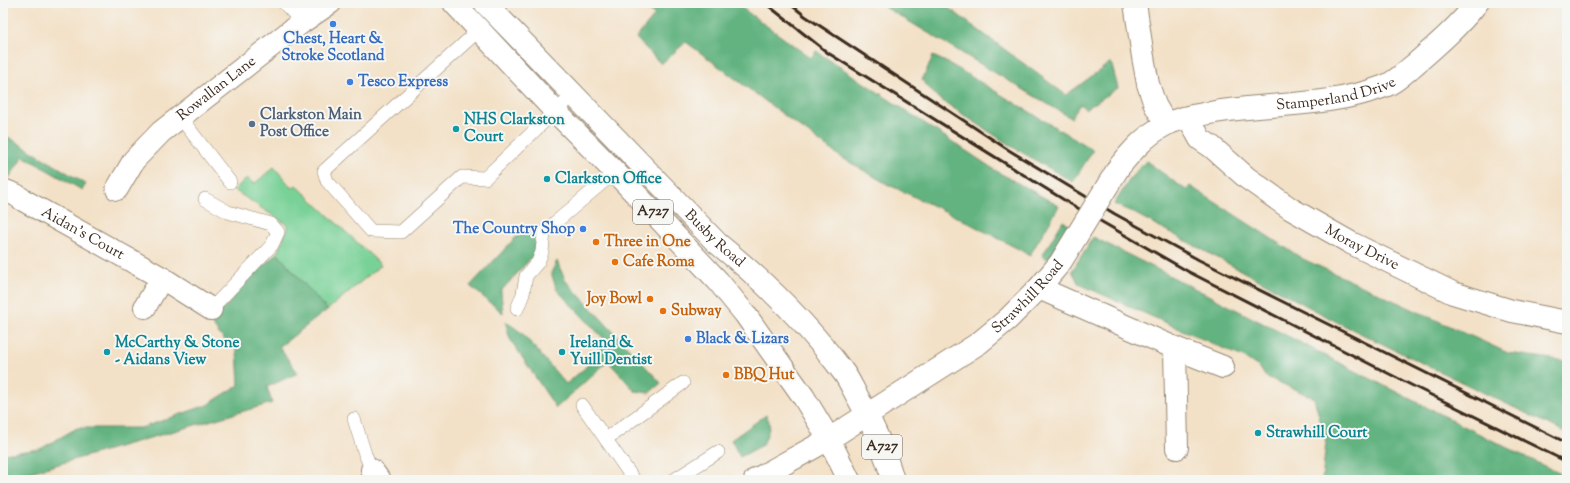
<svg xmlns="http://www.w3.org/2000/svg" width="1570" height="483" font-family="'Sorts Mill Goudy',serif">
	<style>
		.green { fill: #78d197; stroke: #5a7e5a }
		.forest { fill: #62b380; stroke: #4e6e4f }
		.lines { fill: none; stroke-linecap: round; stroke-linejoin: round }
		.service-casing { stroke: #978672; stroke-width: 14 }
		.minor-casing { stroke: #978672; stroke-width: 24 }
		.primary-casing { stroke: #978672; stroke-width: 24 }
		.service { stroke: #fff; stroke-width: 13 }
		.minor { stroke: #fff; stroke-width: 22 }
		.primary { stroke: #fff; stroke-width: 22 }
		.rail { stroke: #3b2a1e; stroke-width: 3 }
		.minor-bridge-casing { stroke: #978672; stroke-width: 24; stroke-linecap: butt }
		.minor-bridge { stroke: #fff; stroke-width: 22 }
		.shop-dot { fill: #3f7fe0; stroke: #f6f6f2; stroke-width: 1.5 }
		.service-dot { fill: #5c6f8a; stroke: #f6f6f2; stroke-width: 1.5 }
		.culture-dot { fill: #0f9aa8; stroke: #f6f6f2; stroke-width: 1.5 }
		.food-dot { fill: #e8710a; stroke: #f6f6f2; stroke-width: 1.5 }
		.labels { text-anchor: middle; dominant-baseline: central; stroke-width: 4; stroke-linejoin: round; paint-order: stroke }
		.shield { fill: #f6f6f2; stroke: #73675e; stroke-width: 1 }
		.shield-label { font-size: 14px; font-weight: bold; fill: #3b2a1e }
		.shop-label { font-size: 15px; font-weight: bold; fill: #366cbe; stroke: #f6f6f2; text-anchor: start }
		.street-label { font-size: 15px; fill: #3b2a1e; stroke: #f6f6f2 }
		.service-label { font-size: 15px; font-weight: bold; fill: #4e5e75; stroke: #f6f6f2; text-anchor: start }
		.culture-label { font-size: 15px; font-weight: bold; fill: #0d838f; stroke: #f6f6f2; text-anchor: start }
		.food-label { font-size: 15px; font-weight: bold; fill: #c56008; stroke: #f6f6f2; text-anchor: start }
	</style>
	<rect width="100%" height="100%" fill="#f6f6f2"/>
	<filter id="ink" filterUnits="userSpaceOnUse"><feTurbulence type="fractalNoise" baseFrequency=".025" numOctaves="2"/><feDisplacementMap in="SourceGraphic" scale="8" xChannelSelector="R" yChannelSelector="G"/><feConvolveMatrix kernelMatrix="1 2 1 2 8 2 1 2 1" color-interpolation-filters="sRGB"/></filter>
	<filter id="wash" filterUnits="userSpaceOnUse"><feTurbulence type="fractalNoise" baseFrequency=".012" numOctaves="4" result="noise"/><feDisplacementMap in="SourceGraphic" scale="16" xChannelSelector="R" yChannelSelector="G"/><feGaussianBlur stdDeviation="0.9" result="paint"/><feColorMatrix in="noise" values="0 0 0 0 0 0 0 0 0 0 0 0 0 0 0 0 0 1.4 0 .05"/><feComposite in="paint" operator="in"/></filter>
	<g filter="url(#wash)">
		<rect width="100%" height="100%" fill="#f3e1c7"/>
		<path class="green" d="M 274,167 L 292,188 L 296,185 L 381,265 L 327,310 L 277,253 L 289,226 L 234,190 L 247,178 L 254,184 Z"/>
		<path class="forest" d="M 640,3 L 735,3 L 811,58 L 816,51 L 998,172 L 1059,206 L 1030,255 L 955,216 L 887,184 L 839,156 L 686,42 L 661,64 L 636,38 L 655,15 Z
			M 878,3 L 942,3 L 1066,95 L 1111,62 L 1118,88 L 1086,109 L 1080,104 L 1071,118 Z
			M 933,56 L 950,64 L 1093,150 L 1073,182 L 1011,146 L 938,98 L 922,80 Z
			M 3,134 L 86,184 L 82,190 L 23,156 L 10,177 L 3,173 Z
			M 1146,161 L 1186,190 L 1190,186 L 1303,259 L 1508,353 L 1567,361 L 1567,433 L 1337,322 L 1132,212 L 1114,204 L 1132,176 Z
			M 1063,221 L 1069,225 L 1051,257 L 1046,259 L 1042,256 Z
			M 539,228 L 533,256 L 501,291 L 503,313 L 470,286 L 516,237 Z
			M 1093,237 C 1252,316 1407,400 1567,477 L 1567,480 L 1322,480 L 1326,442 L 1314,398 L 1265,376 L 1260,368 L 1245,358 L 1079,284 L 1072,271 Z
			M 277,253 L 327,310 L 279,347 L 298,373 L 267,387 L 272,403 L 3,480 L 3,454 L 40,449 L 77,428 L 141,428 L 207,405 L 239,385 L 237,351 L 220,335 L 210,321 L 231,301 L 237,290 Z
			M 557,261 L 565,280 L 661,383 L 649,393 L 635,391 L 608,361 L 556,408 L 510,339 L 505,321 L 522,333 L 566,384 L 585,368 L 606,341 L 557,290 L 551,273 Z
			M 766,415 C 773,425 767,434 763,445 L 740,457 L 731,440 Z"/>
	</g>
	<g filter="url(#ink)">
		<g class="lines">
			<defs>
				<path id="service" d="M 284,3 L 302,22
					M 479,30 L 324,171 L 327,181 L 371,231 L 401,232 L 462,177 L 485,178 L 555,111 L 574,95
					M 180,117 L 230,182
					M 205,199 L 228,212 L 271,224 L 278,232 L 272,245 L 211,309
					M 517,309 L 523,294 L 526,276 L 538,262 L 542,252 L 544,232 L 615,172
					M 582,405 L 634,480
					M 354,419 L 365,454 L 372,470
					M 606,439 L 683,383
					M 674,480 L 718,452"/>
				<g id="minor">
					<path d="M 1135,3 L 1143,57 L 1148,84 L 1155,105 L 1166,124"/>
					<path id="s1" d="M 1190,117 L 1194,128 L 1200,139 L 1212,147 L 1247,178 L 1291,209 L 1351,243 L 1453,293 L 1512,311 L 1567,322"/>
					<path id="s2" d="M 1119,167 C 1132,151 1146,135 1165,125 C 1180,117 1199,115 1215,112 C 1272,103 1330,107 1385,86 C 1396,82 1405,72 1414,65 C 1436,46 1459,26 1477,3"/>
					<path id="s3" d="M 117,189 L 134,160 L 161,132 L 302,22 L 330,3"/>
					<path id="s4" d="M 3,190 L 16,195 L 23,200 L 162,278 L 211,309"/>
					<path d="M 1039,288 L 1175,348 L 1223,367"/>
					<path d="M 145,307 L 162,278"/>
					<path d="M 1175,348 L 1177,448"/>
					<path d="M 372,470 L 379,480"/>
					<path id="s5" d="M 755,480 L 829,439 L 979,343 L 1008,319 L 1039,288 L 1060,263"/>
				</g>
				<g id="primary">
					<path d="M 454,3 L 555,111 L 615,172 L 718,281 L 745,314 L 803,396 L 829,439 L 849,480"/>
					<path id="s6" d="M 485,3 L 717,243 C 764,281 807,323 844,373 C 849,380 853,389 857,396 C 872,423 885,451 893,480"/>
				</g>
			</defs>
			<use href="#service" class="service-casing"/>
			<use href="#minor" class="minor-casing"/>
			<use href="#primary" class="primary-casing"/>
			<use href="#service" class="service"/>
			<use href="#minor" class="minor"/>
			<use href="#primary" class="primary"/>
			<path class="rail" d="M 765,3 L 828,53 L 1069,203 L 1189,272 L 1417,388 L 1567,462
				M 789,3 L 805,16 L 1007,149 L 1115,214 L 1199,260 L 1567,443"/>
			<defs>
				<path id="minor-bridge" d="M 1060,263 L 1119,167"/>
			</defs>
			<use href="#minor-bridge" class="minor-bridge-casing"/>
			<use href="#minor-bridge" class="minor-bridge"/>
		</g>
	</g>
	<g class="shop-dot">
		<circle cx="333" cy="24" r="4"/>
		<circle cx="350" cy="82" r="4"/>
		<circle cx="583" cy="229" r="4"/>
		<circle cx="688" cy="339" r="4"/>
	</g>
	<circle class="service-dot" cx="252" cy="124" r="4"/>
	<g class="culture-dot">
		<circle cx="456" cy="129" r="4"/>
		<circle cx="547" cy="179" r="4"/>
		<circle cx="107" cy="352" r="4"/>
		<circle cx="562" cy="352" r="4"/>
		<circle cx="1258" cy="433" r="4"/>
	</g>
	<g class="food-dot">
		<circle cx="596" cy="242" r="4"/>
		<circle cx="615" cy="262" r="4"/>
		<circle cx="650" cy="299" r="4"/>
		<circle cx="663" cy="311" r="4"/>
		<circle cx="726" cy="375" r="4"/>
	</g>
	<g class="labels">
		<g class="shield">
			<rect x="633" y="200" width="40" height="24" rx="3"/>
			<rect x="862" y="435" width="40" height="24" rx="3"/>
		</g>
		<g class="shield-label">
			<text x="653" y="212">A727</text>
			<text x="882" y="447">A727</text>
		</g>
		<g class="shop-label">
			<text x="333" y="39" text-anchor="middle">Chest, Heart &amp;<tspan x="333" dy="17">Stroke Scotland</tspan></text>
			<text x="358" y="82">Tesco Express</text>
			<text x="575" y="229" text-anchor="end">The Country Shop</text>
			<text x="696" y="339">Black &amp; Lizars</text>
		</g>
		<g class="street-label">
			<text stroke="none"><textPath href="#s3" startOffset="143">Rowallan Lane</textPath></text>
			<text stroke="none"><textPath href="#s2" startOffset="237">Stamperland Drive</textPath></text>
			<text stroke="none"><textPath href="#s4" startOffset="91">Aidan's Court</textPath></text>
			<text stroke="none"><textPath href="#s6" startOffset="329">Busby Road</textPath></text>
			<text stroke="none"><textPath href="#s1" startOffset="220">Moray Drive</textPath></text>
			<text stroke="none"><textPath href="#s5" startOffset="330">Strawhill Road</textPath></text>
		</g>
		<g class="service-label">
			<text x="260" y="115">Clarkston Main<tspan x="260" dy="17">Post Office</tspan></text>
		</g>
		<g class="culture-label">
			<text x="464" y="120">NHS Clarkston<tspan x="464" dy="17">Court</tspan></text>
			<text x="555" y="179">Clarkston Office</text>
			<text x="115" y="343">McCarthy &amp; Stone<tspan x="115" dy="17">- Aidans View</tspan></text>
			<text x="570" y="343">Ireland &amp;<tspan x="570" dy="17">Yuill Dentist</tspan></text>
			<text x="1266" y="433">Strawhill Court</text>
		</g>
		<g class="food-label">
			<text x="604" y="242">Three in One</text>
			<text x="623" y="262">Cafe Roma</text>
			<text x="642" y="299" text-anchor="end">Joy Bowl</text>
			<text x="671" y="311">Subway</text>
			<text x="734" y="375">BBQ Hut</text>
		</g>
	</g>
	<rect width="1570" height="483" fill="none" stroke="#f6f6f2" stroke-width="16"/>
</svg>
